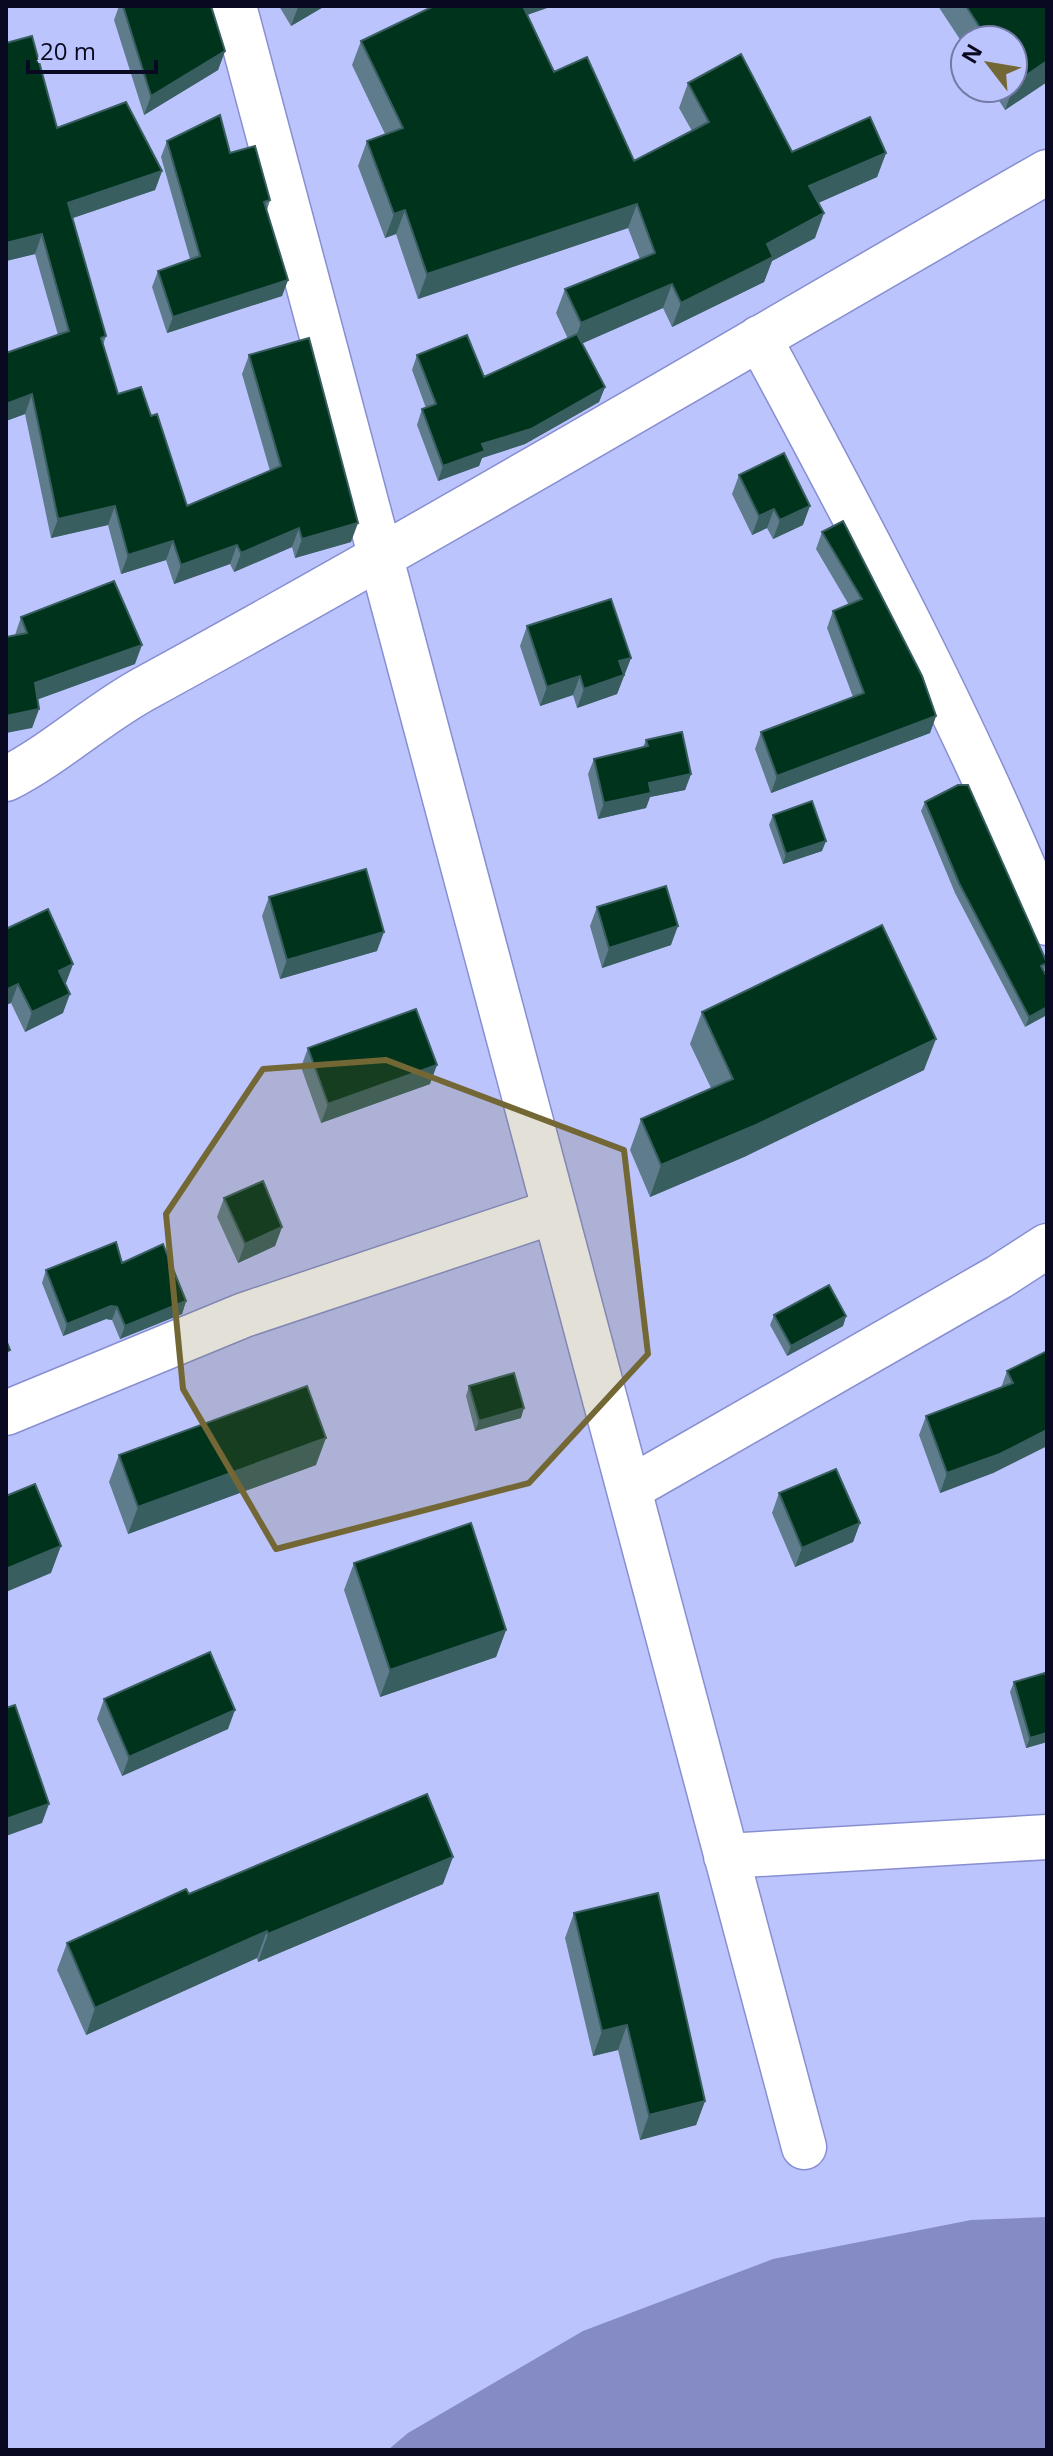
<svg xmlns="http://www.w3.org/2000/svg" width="1053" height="2456" font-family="'Open Sans',sans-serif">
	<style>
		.water { fill: #848bc5 }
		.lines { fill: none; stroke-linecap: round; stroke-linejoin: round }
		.street-casing { stroke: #878fd2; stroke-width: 47 }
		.street { stroke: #fff; stroke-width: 44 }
		.wall { fill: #5e7c8c }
		.shaded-wall { fill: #385e60 }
		.building { fill: #00331c; stroke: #385e60; stroke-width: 2 }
		.marked { fill: #736835; fill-opacity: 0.2; stroke: #736835; stroke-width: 6; stroke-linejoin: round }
	</style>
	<rect width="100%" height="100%" fill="#bcc4fd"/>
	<path class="water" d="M 1047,2217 L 1047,2450 L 388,2450 L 408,2433 L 583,2331 L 773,2259 L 971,2220 Z"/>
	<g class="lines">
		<defs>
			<path id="street" d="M 234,6 L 804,2147
				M 759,338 C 862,529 965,722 1047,923
				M 6,779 C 55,754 94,717 142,690 C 447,523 746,345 1047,172
				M 6,1413 L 244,1315 L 555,1211
				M 629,1489 L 999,1277 L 1047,1246
				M 726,1856 L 1047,1837"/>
		</defs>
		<use href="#street" class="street-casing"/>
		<use href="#street" class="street"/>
	</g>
	<path class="wall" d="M 119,6 L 211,6 L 225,51 L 218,70 L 144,115 L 114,20 Z
		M 279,6 L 325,6 L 291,26 Z
		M 938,6 L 1047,6 L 1047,82 L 1005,110 L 991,88 L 1013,88 L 1013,40 L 965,40 L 965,47 Z
		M 527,15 L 554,72 L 634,161 L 692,131 L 679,108 L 688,83 L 792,152 L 886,153 L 877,177 L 818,203 L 815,238 L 772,261 L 764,282 L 672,327 L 663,308 L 582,343 L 605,387 L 599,402 L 525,444 L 482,458 L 479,466 L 438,481 L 417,425 L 422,409 L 426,408 L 412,370 L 417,355 L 484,377 L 568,339 L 556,313 L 565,289 L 640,259 L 628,228 L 418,299 L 396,234 L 385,238 L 358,166 L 367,141 L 385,134 L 352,65 L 361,41 Z
		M 6,43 L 57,128 L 162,171 L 155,190 L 73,218 L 106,336 L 103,345 L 118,394 L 151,416 L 187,506 L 270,471 L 242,374 L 249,355 L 351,542 L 295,558 L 292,547 L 234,572 L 230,564 L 174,584 L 166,560 L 121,574 L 108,525 L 51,538 L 25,414 L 6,421 L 58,335 L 35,254 L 6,261 Z
		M 167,141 L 230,153 L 270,200 L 267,210 L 288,280 L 282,296 L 167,333 L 152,287 L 158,271 L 190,259 L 161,157 Z
		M 739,475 L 803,525 L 773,539 L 767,528 L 752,535 L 732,494 Z
		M 822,532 L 936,716 L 930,733 L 771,793 L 755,749 L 761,732 L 853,697 L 827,628 L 833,611 L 849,605 L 816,549 Z
		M 21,617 L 135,664 L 38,699 L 39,709 L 32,728 L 15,635 Z
		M 527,626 L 631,658 L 617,694 L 577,708 L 573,695 L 540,706 L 520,646 Z
		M 646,740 L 691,774 L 685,790 L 650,797 L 646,808 L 598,819 L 588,774 L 594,759 L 643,747 Z
		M 925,802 L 1047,963 L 1044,971 L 1047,977 L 1025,1027 L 955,893 L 921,811 Z
		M 773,815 L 822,851 L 783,864 L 769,825 Z
		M 269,897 L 377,951 L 280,979 L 262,916 Z
		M 597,907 L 671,945 L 602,968 L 590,926 Z
		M 6,929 L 73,964 L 65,984 L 63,1013 L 25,1032 L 11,1003 Z
		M 702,1012 L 924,1070 L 744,1157 L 650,1197 L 630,1150 L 641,1119 L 711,1088 L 690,1044 Z
		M 308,1048 L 430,1084 L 321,1123 L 301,1067 Z
		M 224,1198 L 282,1227 L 275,1246 L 238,1263 L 217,1217 Z
		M 122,1263 L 186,1301 L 182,1314 L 120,1339 L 112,1320 L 106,1319 L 63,1336 L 42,1283 L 46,1270 Z
		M 774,1315 L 846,1316 L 843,1326 L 787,1356 L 770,1325 Z
		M 1047,1351 L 1047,1446 L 993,1473 L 940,1493 L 919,1435 L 926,1416 L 1001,1388 L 1007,1371 Z
		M 469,1386 L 521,1418 L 475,1431 L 466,1396 Z
		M 119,1455 L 316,1465 L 128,1534 L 109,1482 Z
		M 779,1493 L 860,1523 L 853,1542 L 795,1567 L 772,1513 Z
		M 354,1563 L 506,1630 L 496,1657 L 380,1697 L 344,1590 Z
		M 1014,1682 L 1047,1742 L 1026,1748 L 1010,1692 Z
		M 104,1699 L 228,1729 L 122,1776 L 97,1719 Z
		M 443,1884 L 258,1962 L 257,1958 L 86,2035 L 57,1970 L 67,1943 L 189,1894 Z
		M 574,1913 L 705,2101 L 696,2125 L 640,2140 L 618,2050 L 593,2056 L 565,1938 Z"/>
	<path class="shaded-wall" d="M 300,6 L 325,6 L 291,26 L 298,7 Z
		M 515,6 L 553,6 L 510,21 Z
		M 225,51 L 218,70 L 144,115 L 151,96 Z
		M 1047,61 L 1047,82 L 1005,110 L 1015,83 Z
		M 886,153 L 877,177 L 800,211 L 809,186 Z
		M 162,171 L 155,190 L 61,222 L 68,203 Z
		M 637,204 L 628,228 L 418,299 L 427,274 Z
		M 405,210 L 396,234 L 385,238 L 394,214 Z
		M 824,213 L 815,238 L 772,261 L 764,282 L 672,327 L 681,303 L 767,244 Z
		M 42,234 L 35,254 L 6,261 L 6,243 Z
		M 288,280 L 282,296 L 167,333 L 173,317 Z
		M 672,284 L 663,308 L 572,348 L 581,323 Z
		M 605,387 L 599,402 L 525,444 L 482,458 L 479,466 L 438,481 L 443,466 L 482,444 Z
		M 32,394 L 25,414 L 6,421 L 6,404 Z
		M 115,506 L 108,525 L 51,538 L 58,519 Z
		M 810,506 L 803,525 L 773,539 L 780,520 Z
		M 774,509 L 767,528 L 752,535 L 759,516 Z
		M 358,523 L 351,542 L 295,558 L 302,539 Z
		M 299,528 L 292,547 L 234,572 L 241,553 Z
		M 173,541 L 166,560 L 121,574 L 128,555 Z
		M 237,545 L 230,564 L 174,584 L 181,565 Z
		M 142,645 L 135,664 L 28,703 L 35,683 Z
		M 631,658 L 617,694 L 577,708 L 584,689 L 619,661 Z
		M 580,676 L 573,695 L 540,706 L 547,687 Z
		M 39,709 L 32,728 L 6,733 L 6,716 Z
		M 936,716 L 930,733 L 771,793 L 777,776 Z
		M 691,774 L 685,790 L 650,797 L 646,808 L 598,819 L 604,803 L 649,783 Z
		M 826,841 L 822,851 L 783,864 L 786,854 Z
		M 678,926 L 671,945 L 602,968 L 609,948 Z
		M 384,932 L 377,951 L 280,979 L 287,960 Z
		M 73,964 L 66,983 L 52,990 L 59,971 Z
		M 18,984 L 11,1003 L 6,1005 L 6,990 Z
		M 70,994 L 63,1013 L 25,1032 L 32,1012 Z
		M 1047,1007 L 1047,1015 L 1025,1027 L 1029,1017 Z
		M 936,1039 L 924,1070 L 744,1157 L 650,1197 L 661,1165 Z
		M 437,1065 L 430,1084 L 321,1123 L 328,1104 Z
		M 282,1227 L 275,1246 L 238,1263 L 245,1244 Z
		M 186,1301 L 182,1314 L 120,1339 L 125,1326 Z
		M 111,1306 L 117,1307 L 112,1320 L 106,1319 L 63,1336 L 67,1324 Z
		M 846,1316 L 843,1326 L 787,1356 L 791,1346 Z
		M 524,1408 L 521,1418 L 475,1431 L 479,1421 Z
		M 1047,1430 L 1047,1446 L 993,1473 L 940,1493 L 947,1473 Z
		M 326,1438 L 316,1465 L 128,1534 L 138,1507 Z
		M 860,1523 L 853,1542 L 795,1567 L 802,1548 Z
		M 61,1546 L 51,1573 L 6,1592 L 6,1569 Z
		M 506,1630 L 496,1657 L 380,1697 L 390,1670 Z
		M 235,1710 L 228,1729 L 122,1776 L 129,1757 Z
		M 1047,1733 L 1047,1742 L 1026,1748 L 1030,1738 Z
		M 49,1804 L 42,1823 L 6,1836 L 6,1819 Z
		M 453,1857 L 443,1884 L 258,1962 L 268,1934 Z
		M 267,1931 L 257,1958 L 86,2035 L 95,2008 Z
		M 627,2025 L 618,2050 L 593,2056 L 602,2031 Z
		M 705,2101 L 696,2125 L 640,2140 L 649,2115 Z"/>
	<path class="building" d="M 123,6 L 211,6 L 225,51 L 151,96 Z
		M 434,6 L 523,6 L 554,72 L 587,57 L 634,161 L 709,122 L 688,83 L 741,54 L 792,152 L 870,117 L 886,153 L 809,186 L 824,213 L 767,244 L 773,257 L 681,303 L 672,284 L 581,323 L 565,289 L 655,253 L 637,204 L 427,274 L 405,210 L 394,214 L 367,141 L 403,128 L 361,41 Z
		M 966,6 L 1047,6 L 1047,61 L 1015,83 L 1013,80 L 1013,40 L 988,40 Z
		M 32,36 L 57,128 L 126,102 L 162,171 L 68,203 L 106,336 L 101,338 L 118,394 L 141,387 L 151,416 L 157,414 L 187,506 L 281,466 L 249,355 L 309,338 L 358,523 L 302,539 L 299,528 L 241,553 L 237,545 L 181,565 L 173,541 L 128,555 L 115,506 L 58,519 L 32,394 L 6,404 L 6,353 L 69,331 L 42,234 L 6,243 L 6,43 Z
		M 220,115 L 230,153 L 255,146 L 270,200 L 264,202 L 288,280 L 173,317 L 158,271 L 200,256 L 167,141 Z
		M 577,334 L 605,387 L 531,429 L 482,444 L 485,451 L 443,466 L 422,409 L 436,404 L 417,355 L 467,335 L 484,377 Z
		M 784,453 L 810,506 L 780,520 L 774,509 L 759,516 L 739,475 Z
		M 843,521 L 922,676 L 936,716 L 777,776 L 761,732 L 864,693 L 833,611 L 862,599 L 822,532 Z
		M 114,581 L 142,645 L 35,683 L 39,709 L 6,716 L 6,637 L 27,633 L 21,617 Z
		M 611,599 L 631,658 L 619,661 L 624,675 L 584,689 L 580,676 L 547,687 L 527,626 Z
		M 682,732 L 691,774 L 649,783 L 651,793 L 604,803 L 594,759 L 648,746 L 646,740 Z
		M 958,785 L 968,785 L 1047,963 L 1041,966 L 1047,977 L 1047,1007 L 1029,1017 L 959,883 L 925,802 Z
		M 812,801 L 826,841 L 786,854 L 773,815 Z
		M 366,869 L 384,932 L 287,960 L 269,897 Z
		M 666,886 L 678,926 L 609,948 L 597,907 Z
		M 48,909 L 73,964 L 59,971 L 70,994 L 32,1012 L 18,984 L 6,990 L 6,929 Z
		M 882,925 L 936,1039 L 756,1125 L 661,1165 L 641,1119 L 733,1079 L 702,1012 Z
		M 416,1009 L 437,1065 L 328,1104 L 308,1048 Z
		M 263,1181 L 282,1227 L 245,1244 L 224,1198 Z
		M 116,1242 L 122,1263 L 163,1244 L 186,1301 L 125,1326 L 117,1307 L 111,1306 L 67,1324 L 46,1270 Z
		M 829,1285 L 846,1316 L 791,1346 L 774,1315 Z
		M 6,1340 L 10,1350 L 6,1352 Z
		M 1047,1351 L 1047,1430 L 1000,1454 L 947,1473 L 926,1416 L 1013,1383 L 1007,1371 Z
		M 514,1373 L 524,1408 L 479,1421 L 469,1386 Z
		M 307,1386 L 326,1438 L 138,1507 L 119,1455 Z
		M 836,1469 L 860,1523 L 802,1548 L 779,1493 Z
		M 35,1484 L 61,1546 L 6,1569 L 6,1496 Z
		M 471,1523 L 506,1630 L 390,1670 L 354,1563 Z
		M 210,1652 L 235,1710 L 129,1757 L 104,1699 Z
		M 1045,1673 L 1047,1679 L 1047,1733 L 1030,1738 L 1014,1682 Z
		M 15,1705 L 49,1804 L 6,1819 L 6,1708 Z
		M 427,1794 L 453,1857 L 268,1934 L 267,1931 L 95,2008 L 67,1943 L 186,1889 L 189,1894 Z
		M 658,1893 L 705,2101 L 649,2115 L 627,2025 L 602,2031 L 574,1913 Z"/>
	<path class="marked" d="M 386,1060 L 624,1150 L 648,1354 L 529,1483 L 276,1549 L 183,1389 L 166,1214 L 263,1069 Z"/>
	<rect width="1053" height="2456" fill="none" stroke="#090a22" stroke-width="16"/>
	<g transform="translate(989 64) rotate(301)"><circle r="38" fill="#bcc4fd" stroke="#747aa5" stroke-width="2"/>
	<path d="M0-6L14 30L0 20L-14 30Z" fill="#736835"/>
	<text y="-12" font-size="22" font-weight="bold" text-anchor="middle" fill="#090a22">N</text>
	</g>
	<path d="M28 60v12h128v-12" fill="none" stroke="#090a22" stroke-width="4"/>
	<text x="40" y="60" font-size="24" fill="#090a22" stroke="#bcc4fd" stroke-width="6" paint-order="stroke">20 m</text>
</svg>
